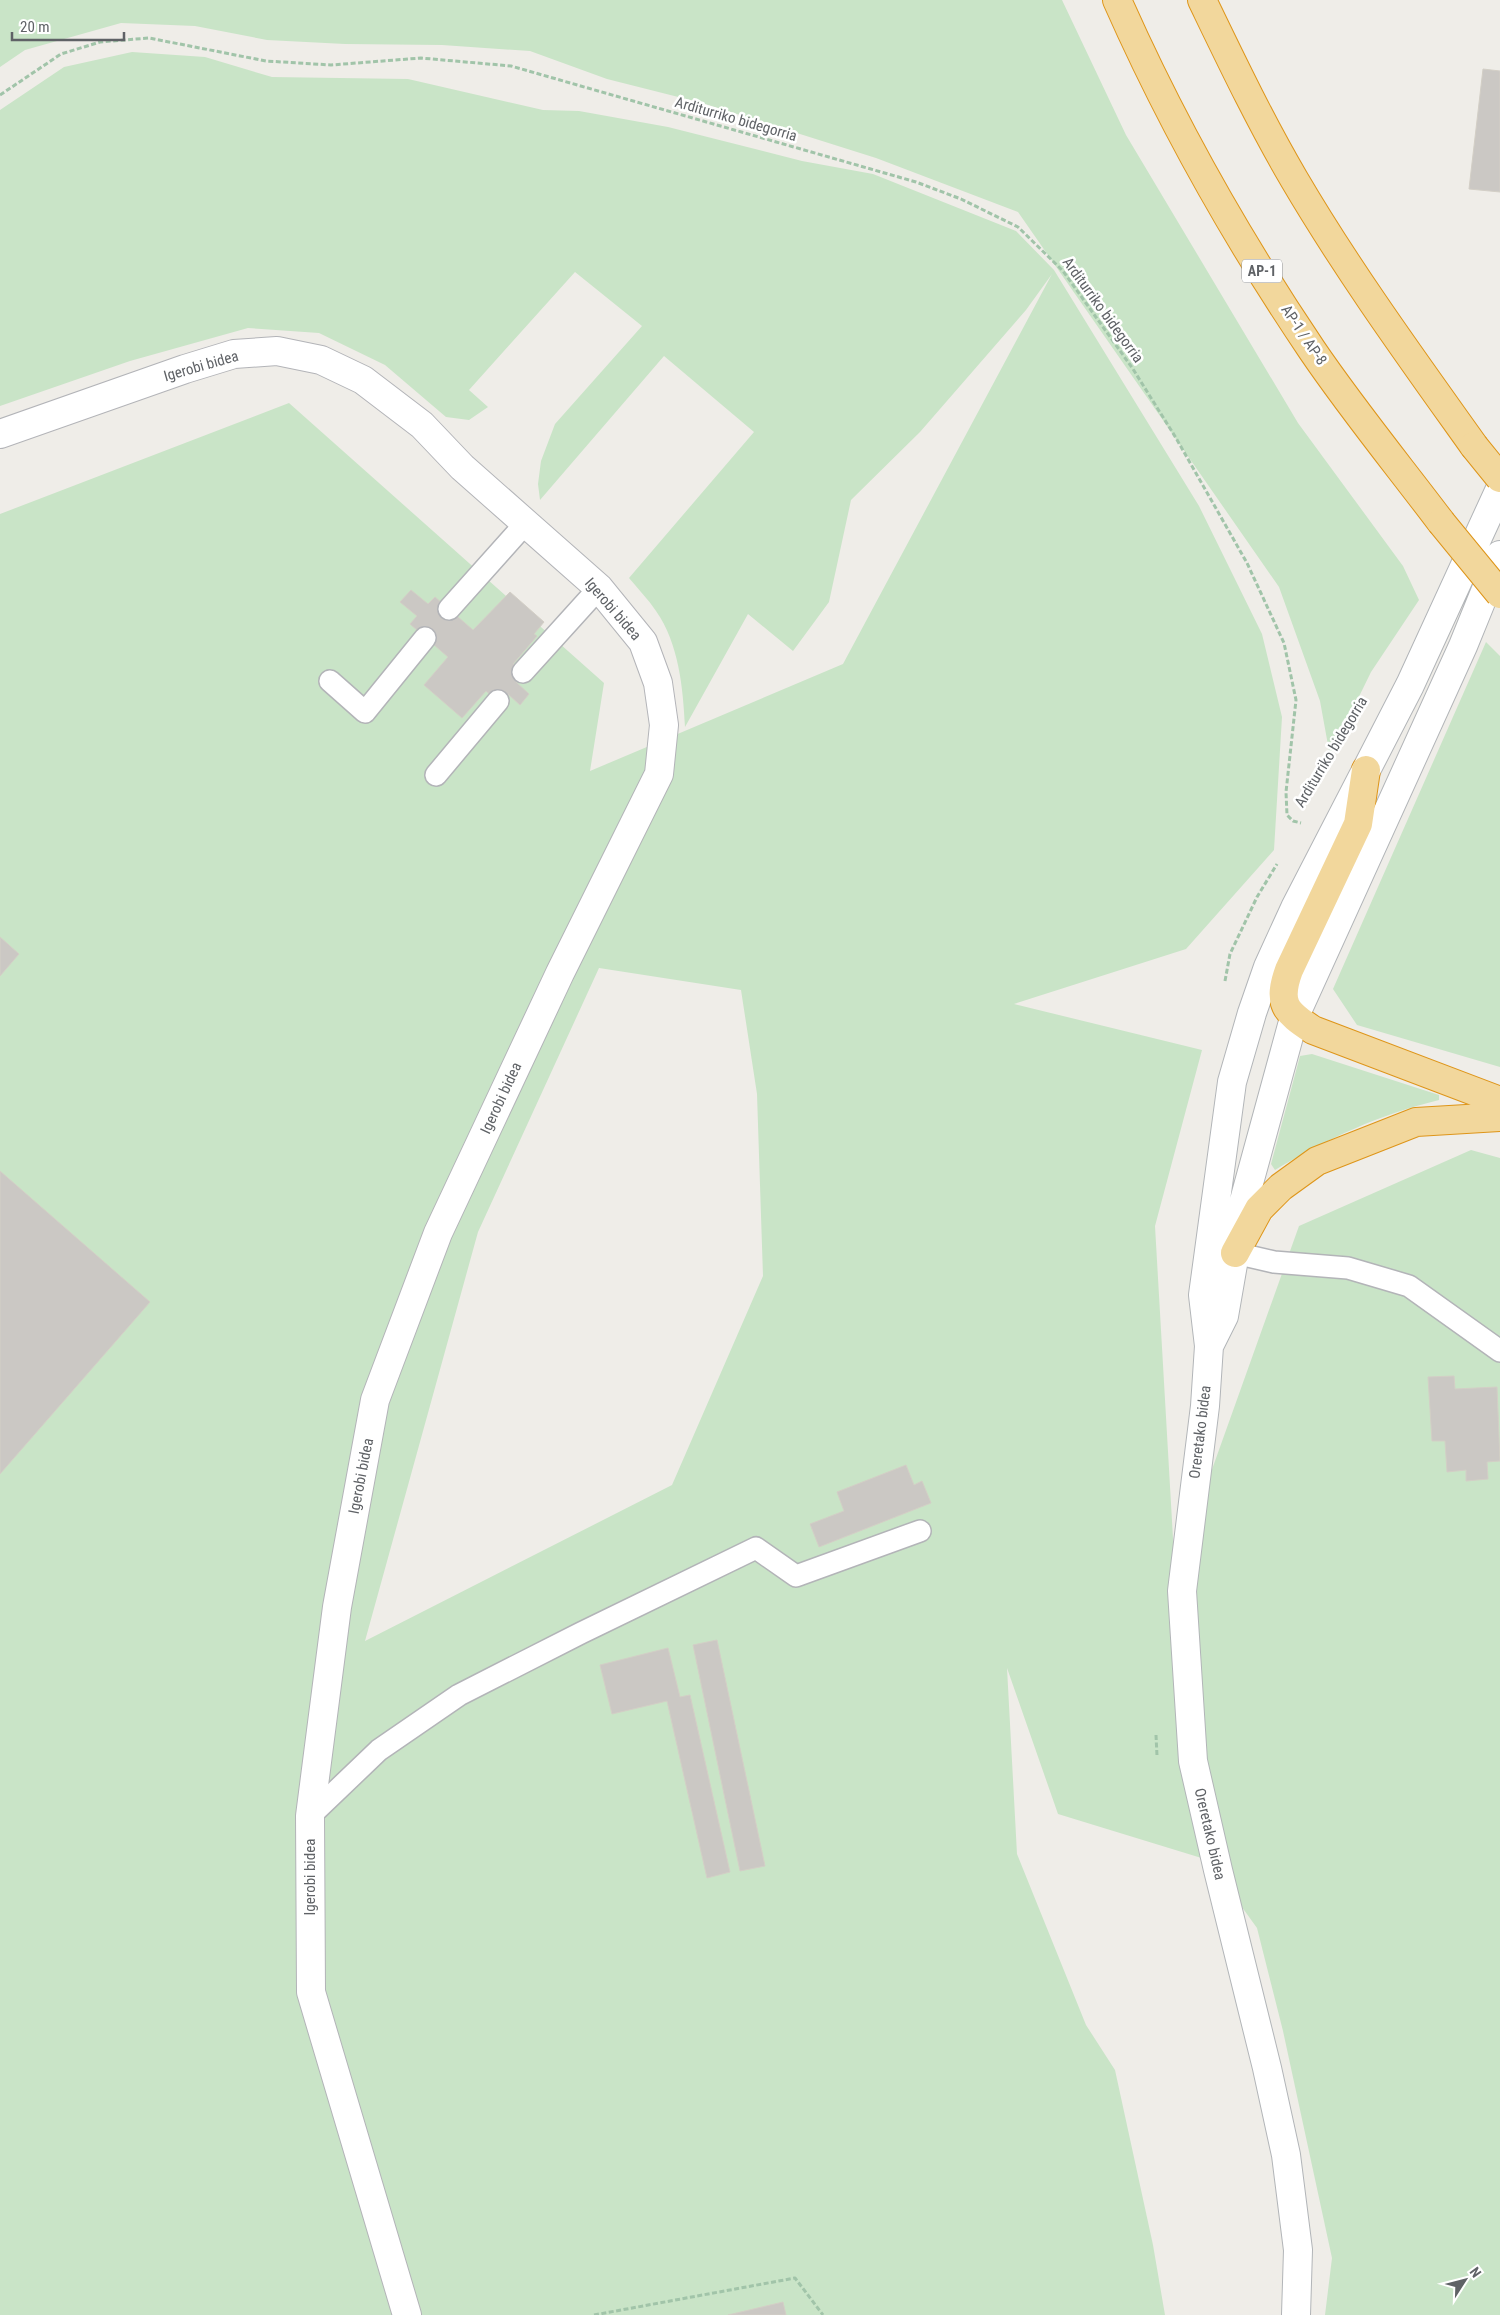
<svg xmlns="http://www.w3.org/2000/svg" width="1500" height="2315" font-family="'Roboto Condensed',sans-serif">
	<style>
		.green { fill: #c9e4c7; fill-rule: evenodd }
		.building { fill: #cbc8c4; stroke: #d3cfc6 }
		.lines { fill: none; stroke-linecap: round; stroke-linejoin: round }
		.service-casing { stroke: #b3b4b8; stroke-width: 24 }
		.minor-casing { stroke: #b3b4b8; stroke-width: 30 }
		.secondary-casing { stroke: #b2b5b8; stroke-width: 30 }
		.motorway-casing { stroke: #de9519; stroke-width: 30 }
		.path { stroke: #a1c4a9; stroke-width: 3; stroke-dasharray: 5 2.5; stroke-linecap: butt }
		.service { stroke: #fff; stroke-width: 21 }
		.minor { stroke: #fff; stroke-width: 28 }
		.secondary { stroke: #fff; stroke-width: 28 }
		.motorway { stroke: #f2d79c; stroke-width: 28 }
		.motorway-bridge-casing { stroke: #de9519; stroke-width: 30; stroke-linecap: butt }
		.motorway-bridge { stroke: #f2d79c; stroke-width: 28 }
		.labels { text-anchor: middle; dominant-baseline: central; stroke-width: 5; stroke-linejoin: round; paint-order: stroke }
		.shield { fill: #fff; stroke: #8f9194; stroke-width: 1 }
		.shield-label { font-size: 14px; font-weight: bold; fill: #5f6266 }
		.street-label { font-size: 15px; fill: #5f6266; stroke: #fff }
	</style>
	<rect width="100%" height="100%" fill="#efede8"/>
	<path class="green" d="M 0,0 L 1062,0 L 1126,135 L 1298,423 L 1403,566 L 1419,600 L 1371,672 L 1330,756 L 1320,701 L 1279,587 L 1018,212 L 876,158 L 702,103 L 607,79 L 530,51 L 442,45 L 345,44 L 267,40 L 195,26 L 121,23 L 25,50 L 0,67 Z
		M 132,52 L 205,57 L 272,77 L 408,79 L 543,110 L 579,111 L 668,127 L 802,161 L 873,174 L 1016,231 L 1054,270 L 1199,506 L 1262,634 L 1282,717 L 1274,850 L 1186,949 L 1014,1004 L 1202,1050 L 1155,1226 L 1175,1573 L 1299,1226 L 1471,1150 L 1500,1158 L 1500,2315 L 1325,2315 L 1332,2258 L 1283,2031 L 1257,1928 L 1208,1860 L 1058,1814 L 1007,1668 L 1017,1854 L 1086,2025 L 1115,2070 L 1153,2245 L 1165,2315 L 0,2315 L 0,514 L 289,403 L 604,683 L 590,771 L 843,664 L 1052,274 L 1026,310 L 920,432 L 851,500 L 829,602 L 793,651 L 748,614 L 685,727 C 683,688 679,644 656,611 C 648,599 638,589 629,578 L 754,432 L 664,356 L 540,500 L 538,484 L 541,461 L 555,424 L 642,326 L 575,272 L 469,390 L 488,407 L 469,420 L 446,417 L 385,365 L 319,333 L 248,328 L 130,361 L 0,406 L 0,110 L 64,67 ZM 599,968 L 741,990 L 757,1094 L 763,1276 L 672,1485 L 365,1641 L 478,1232 Z
		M 1486,642 L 1500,656 L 1500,1067 L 1357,1025 L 1333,989 Z
		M 1312,1054 L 1439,1095 L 1439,1100 C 1378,1115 1329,1138 1275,1170 L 1271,1164 L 1300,1056 Z"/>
	<path class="building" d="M 1483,69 L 1500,71 L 1500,192 L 1469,189 Z
		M 411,590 L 428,604 L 435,597 L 473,630 L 510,592 L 544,622 L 534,634 L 537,636 L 513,664 L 523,673 L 516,682 L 529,694 L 520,705 L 508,694 L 500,703 L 486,691 L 462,718 L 424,685 L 448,657 L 410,624 L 417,616 L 400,602 Z
		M 0,937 L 19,954 L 0,976 Z
		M 0,1171 L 150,1302 L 0,1474 Z
		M 1454,1376 L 1455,1389 L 1497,1387 L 1500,1461 L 1487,1462 L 1488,1479 L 1466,1481 L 1466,1470 L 1447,1472 L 1445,1441 L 1432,1441 L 1428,1377 Z
		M 906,1465 L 914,1485 L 922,1481 L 931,1503 L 819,1547 L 810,1524 L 844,1511 L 837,1492 Z
		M 717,1640 L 765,1866 L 740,1871 L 693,1645 Z
		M 668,1648 L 680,1697 L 690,1695 L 730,1872 L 707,1878 L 667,1701 L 612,1714 L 600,1665 Z
		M 783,2302 L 786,2315 L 728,2315 Z"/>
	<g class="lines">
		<defs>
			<path id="service" d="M 449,609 L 524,525
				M 523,672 L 599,588
				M 330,681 L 365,712 L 425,638
				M 436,775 L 498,701
				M 1235,1253 L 1274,1262 L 1348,1268 L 1409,1286 L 1500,1351
				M 310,1816 L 379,1750 L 459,1695 L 581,1633 L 756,1548 L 796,1576 L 920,1531"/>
			<path id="minor" d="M 0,434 L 185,369 L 234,354 L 277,351 L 321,360 L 363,380 L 422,425 L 462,467 L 599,588 L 643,642 L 658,683 L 664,725 L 659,774 L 560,973 L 438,1233 L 375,1400 L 337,1607 L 310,1816 L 311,1992 L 407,2315"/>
			<path id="secondary" d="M 1209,1346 L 1224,1316 L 1244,1201 L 1294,1018 L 1463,646 L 1500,555
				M 1296,2315 L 1298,2250 L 1286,2155 L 1267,2068 L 1218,1870 L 1193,1761 L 1182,1591 L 1205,1406 L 1209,1346 L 1203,1295 L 1232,1082 L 1252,1013 L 1268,967 L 1295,908 L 1410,685 L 1500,489"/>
			<path id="motorway" d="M 1117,0 C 1171,122 1237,239 1312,350 C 1352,409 1398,465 1441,522
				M 1202,0 C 1231,60 1260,121 1294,179 C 1348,271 1412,359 1474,446
				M 1366,770 L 1358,824 L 1289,970 C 1277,1003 1285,1012 1313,1030 L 1500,1101
				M 1235,1253 L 1259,1209 L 1281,1187 L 1317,1161 L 1416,1122 L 1500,1117"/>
		</defs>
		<use href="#service" class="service-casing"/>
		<use href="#minor" class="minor-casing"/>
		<use href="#secondary" class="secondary-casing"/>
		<use href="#motorway" class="motorway-casing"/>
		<path class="path" d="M 0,95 L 61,54 L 100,42 L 149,38 L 266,61 L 331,65 L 421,58 L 511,66 L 916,182 L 961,199 L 1018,227 L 1063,271 L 1133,369 L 1176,438 L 1247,563 L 1284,643 L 1296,700 L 1286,792 L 1287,815 L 1293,821 L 1301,823
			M 1225,981 L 1230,954 L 1257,897 L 1277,864
			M 1156,1735 L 1157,1756
			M 594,2315 L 795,2278 L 823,2315"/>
		<use href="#service" class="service"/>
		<use href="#minor" class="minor"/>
		<use href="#secondary" class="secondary"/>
		<use href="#motorway" class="motorway"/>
		<defs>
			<path id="motorway-bridge" d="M 1474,446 L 1500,478
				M 1441,522 L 1500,594"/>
		</defs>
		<use href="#motorway-bridge" class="motorway-bridge-casing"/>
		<use href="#motorway-bridge" class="motorway-bridge"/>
	</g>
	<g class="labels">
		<rect class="shield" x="1242" y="259.5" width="40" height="23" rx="4"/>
		<g class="shield-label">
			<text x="1262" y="271">AP-1</text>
		</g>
		<g class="street-label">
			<text transform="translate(736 119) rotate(16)">Arditurriko bidegorria</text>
			<text transform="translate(1103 310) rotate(54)">Arditurriko bidegorria</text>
			<text transform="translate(1304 335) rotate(56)">AP-1 / AP-8</text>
			<text transform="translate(201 366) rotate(-16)">Igerobi bidea</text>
			<text transform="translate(613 609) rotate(49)">Igerobi bidea</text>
			<text transform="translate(1331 752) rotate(-59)">Arditurriko bidegorria</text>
			<text transform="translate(501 1098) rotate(-65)">Igerobi bidea</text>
			<text transform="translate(1200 1432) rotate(-83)">Oreretako bidea</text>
			<text transform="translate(361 1476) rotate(-79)">Igerobi bidea</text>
			<text transform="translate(1210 1834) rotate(77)">Oreretako bidea</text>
			<text transform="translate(310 1877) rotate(-90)">Igerobi bidea</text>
		</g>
	</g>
	<g transform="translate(1465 2280) rotate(54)" stroke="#ffffff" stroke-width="4" paint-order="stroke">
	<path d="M0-4L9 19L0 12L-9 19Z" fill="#5f6266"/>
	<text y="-8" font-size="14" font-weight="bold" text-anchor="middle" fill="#5f6266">N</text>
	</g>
	<path d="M12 32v8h112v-8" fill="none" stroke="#5f6266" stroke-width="2.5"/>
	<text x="20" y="32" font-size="15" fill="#5f6266" stroke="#ffffff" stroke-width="4" paint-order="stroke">20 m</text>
</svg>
